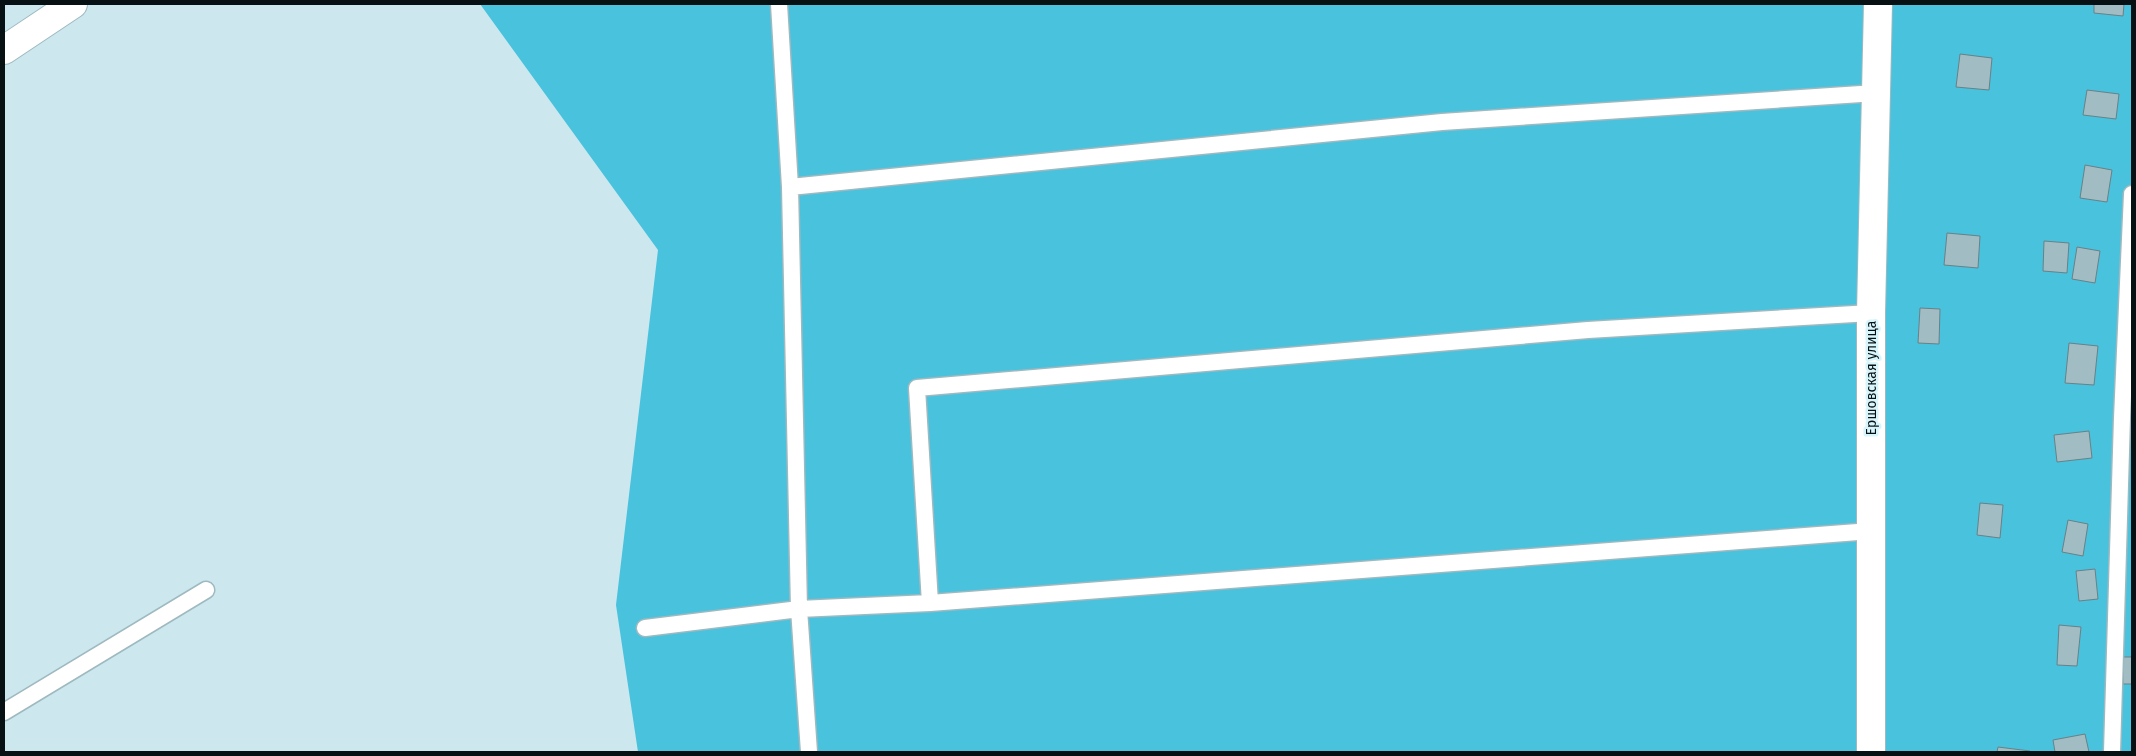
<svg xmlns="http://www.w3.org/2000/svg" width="2136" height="756" font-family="'Fira Sans',sans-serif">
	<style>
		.green { fill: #48c2dd }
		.building { fill: #a1bcc3; stroke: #688187 }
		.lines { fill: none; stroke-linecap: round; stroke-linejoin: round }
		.service-casing { stroke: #9eb9bf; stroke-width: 19 }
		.minor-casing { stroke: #9eb9bf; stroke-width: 30 }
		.service { stroke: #fff; stroke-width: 16 }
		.minor { stroke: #fff; stroke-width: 28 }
		.labels { text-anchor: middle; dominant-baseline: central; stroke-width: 5; stroke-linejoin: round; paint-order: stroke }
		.street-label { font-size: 14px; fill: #071113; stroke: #d9f5fc }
	</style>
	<rect width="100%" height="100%" fill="#cce7ee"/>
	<path class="green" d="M 480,4 L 2132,4 L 2132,752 L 638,752 L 616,605 L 658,250 Z"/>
	<path class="building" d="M 2094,4 L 2124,4 L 2123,16 L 2094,13 Z
		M 1960,54 L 1992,58 L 1989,90 L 1956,87 Z
		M 2087,90 L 2119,94 L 2116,119 L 2083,115 Z
		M 2085,165 L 2112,170 L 2107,202 L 2080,198 Z
		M 1947,233 L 1980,236 L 1978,268 L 1944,265 Z
		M 2044,241 L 2069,243 L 2067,273 L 2043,271 Z
		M 2077,247 L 2100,251 L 2095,283 L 2072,279 Z
		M 1920,308 L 1940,309 L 1939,344 L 1918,343 Z
		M 2069,343 L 2098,346 L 2094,385 L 2065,383 Z
		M 2089,431 L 2092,458 L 2057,462 L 2054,435 Z
		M 1980,503 L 2003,505 L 2000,538 L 1977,535 Z
		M 2068,520 L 2088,524 L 2083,556 L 2062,552 Z
		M 2095,569 L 2098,599 L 2079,601 L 2076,571 Z
		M 2059,625 L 2081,627 L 2077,666 L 2057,665 Z
		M 2123,657 L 2132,657 L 2132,684 L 2123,684 Z
		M 2085,734 L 2089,752 L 2055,752 L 2053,740 Z
		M 1998,747 L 2030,751 L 2030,752 L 1997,752 Z"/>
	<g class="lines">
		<defs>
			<path id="service" d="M 779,4 L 790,187 L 799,609 L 809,752
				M 790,187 L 1442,122 L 1876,93
				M 930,603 L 917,388 L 1588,330 L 1871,313
				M 645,628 L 799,609 L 930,603 L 1871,531
				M 4,712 L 206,590
				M 2112,752 L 2122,418 L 2132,194"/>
			<path id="minor" d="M 4,50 L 73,4
				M 1871,752 L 1871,313 L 1878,4"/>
		</defs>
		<use href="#service" class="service-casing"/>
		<use href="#minor" class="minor-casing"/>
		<use href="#service" class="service"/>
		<use href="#minor" class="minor"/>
	</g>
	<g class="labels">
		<g class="street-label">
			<text transform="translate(1871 378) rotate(-90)">Ершовская улица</text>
		</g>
	</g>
	<rect width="2136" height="756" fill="none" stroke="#071113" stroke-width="10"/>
</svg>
